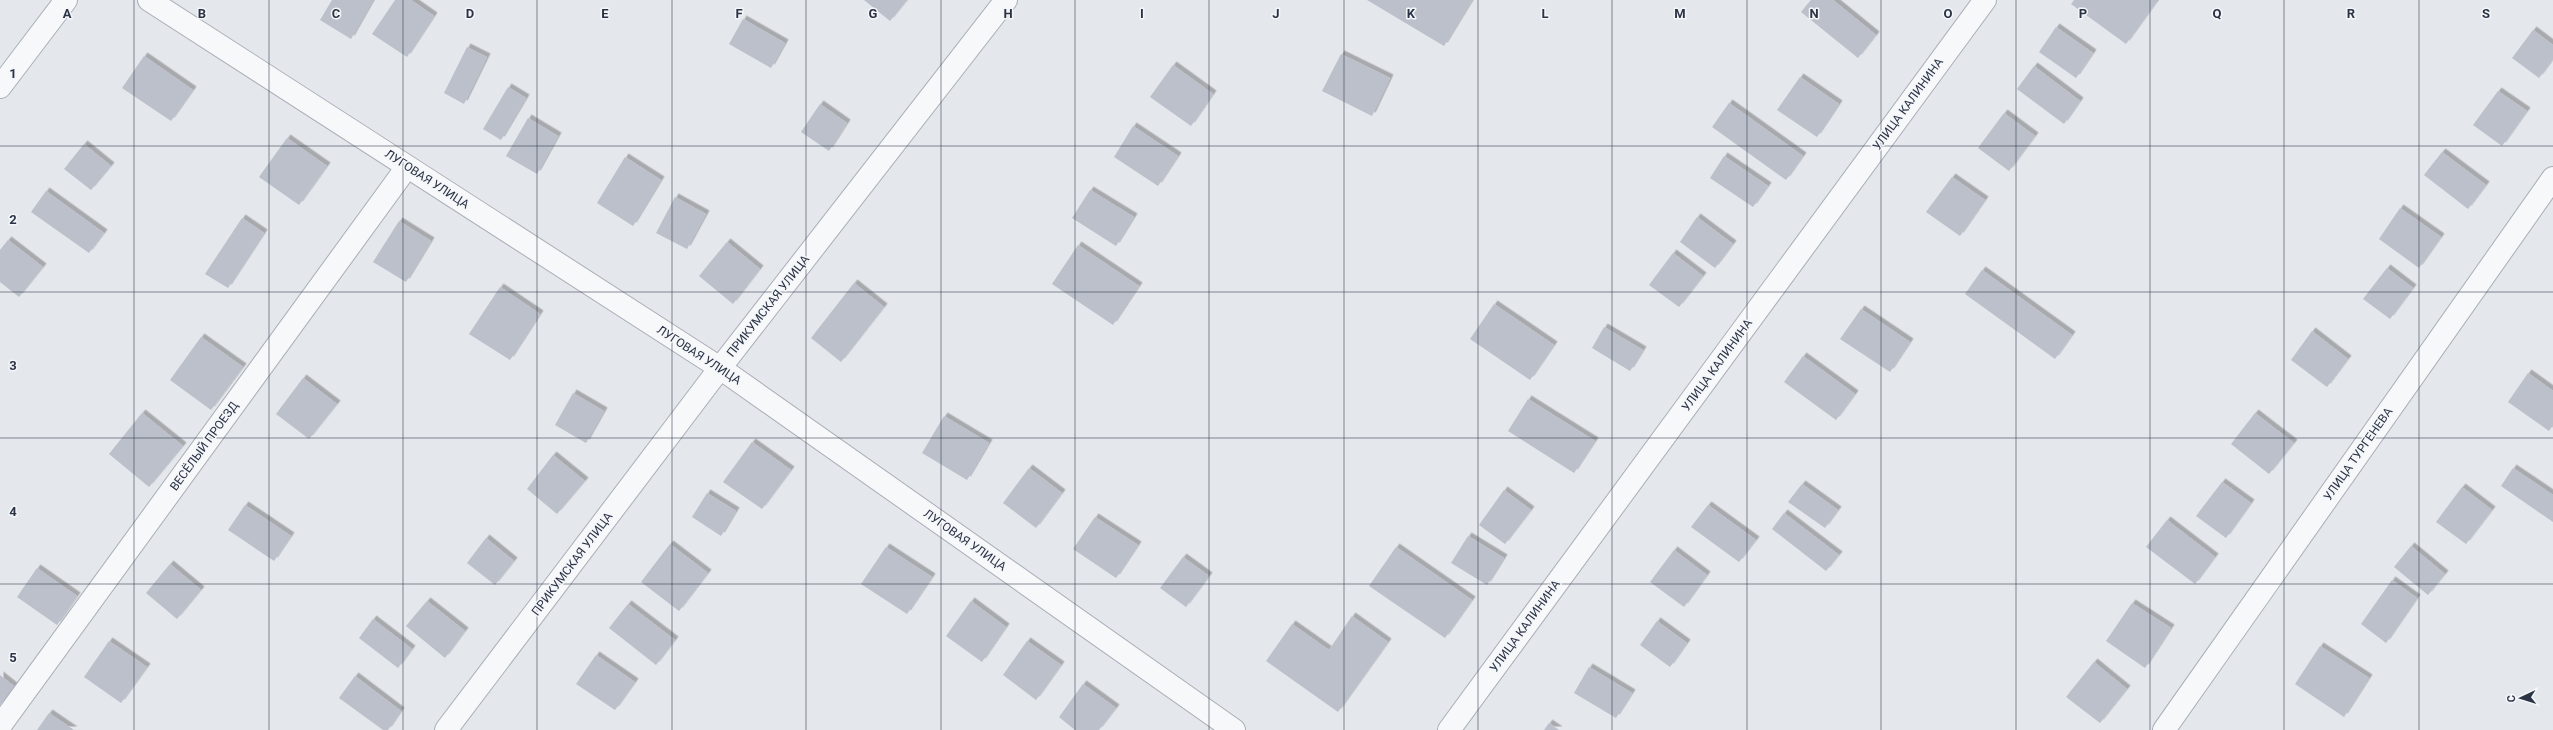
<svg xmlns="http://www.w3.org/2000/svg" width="2553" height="730" font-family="Roboto,sans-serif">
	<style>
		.building { fill: #bbc0ca; filter: url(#shadow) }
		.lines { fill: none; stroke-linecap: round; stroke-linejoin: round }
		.street-casing { stroke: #a9aeb7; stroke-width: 24 }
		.street { stroke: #f7f8fa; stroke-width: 22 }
		.grid { fill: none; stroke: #2b3445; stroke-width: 1; stroke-opacity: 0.55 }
		.labels { text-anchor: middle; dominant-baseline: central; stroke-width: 3; stroke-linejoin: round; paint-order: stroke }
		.street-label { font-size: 12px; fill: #2b3445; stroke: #f4f6f9 }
		.grid-label { font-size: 13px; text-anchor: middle; font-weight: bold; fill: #2b3445; stroke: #f4f6f9; stroke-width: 3; stroke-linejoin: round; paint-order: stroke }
	</style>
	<defs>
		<filter id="shadow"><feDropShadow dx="3.5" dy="-3.5" stdDeviation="0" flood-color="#0004"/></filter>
	</defs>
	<rect width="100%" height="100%" fill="#e4e7ec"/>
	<path class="building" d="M 332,0 L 373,0 L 351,39 L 320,20 Z
		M 395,0 L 411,0 L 434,16 L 407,57 L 372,34 Z
		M 864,0 L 907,0 L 890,21 Z
		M 1367,0 L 1472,0 L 1444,46 Z
		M 1811,0 L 1833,0 L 1876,35 L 1858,58 L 1801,12 Z
		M 2074,0 L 2155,0 L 2157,1 L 2126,44 L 2071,4 Z
		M 743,19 L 785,43 L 771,68 L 729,44 Z
		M 2056,27 L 2093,53 L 2076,78 L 2039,52 Z
		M 2533,30 L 2553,45 L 2553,59 L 2539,78 L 2512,58 Z
		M 467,47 L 487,57 L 464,104 L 444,93 Z
		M 1341,54 L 1390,78 L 1372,116 L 1322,91 Z
		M 144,56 L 193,90 L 171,121 L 122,88 Z
		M 1173,65 L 1213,94 L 1191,126 L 1150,97 Z
		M 2034,66 L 2080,101 L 2064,124 L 2017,89 Z
		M 1800,77 L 1839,104 L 1817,137 L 1777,110 Z
		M 508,87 L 526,98 L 501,140 L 483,129 Z
		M 2498,91 L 2527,111 L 2502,146 L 2473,125 Z
		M 1729,103 L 1803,156 L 1786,180 L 1712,127 Z
		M 820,104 L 847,123 L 829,151 L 801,132 Z
		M 2004,113 L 2035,136 L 2009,171 L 1978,148 Z
		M 528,118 L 558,136 L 537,174 L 506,156 Z
		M 1133,126 L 1178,156 L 1158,186 L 1114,157 Z
		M 287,138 L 327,166 L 299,205 L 259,177 Z
		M 84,144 L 111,166 L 91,190 L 64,169 Z
		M 2442,152 L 2486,185 L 2468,209 L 2424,175 Z
		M 1724,156 L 1768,186 L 1753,207 L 1710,178 Z
		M 625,157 L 661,180 L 633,226 L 597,203 Z
		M 1952,177 L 1985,200 L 1960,236 L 1926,212 Z
		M 1090,190 L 1134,217 L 1116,246 L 1072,218 Z
		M 46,191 L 104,233 L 89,253 L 31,212 Z
		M 675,197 L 706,214 L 687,249 L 656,233 Z
		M 2400,208 L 2441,237 L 2419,268 L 2379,239 Z
		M 1697,217 L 1733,244 L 1715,268 L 1680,242 Z
		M 242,218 L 264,233 L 228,288 L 205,274 Z
		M 399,221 L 431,241 L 406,282 L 373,262 Z
		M 8,240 L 43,267 L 19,297 L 0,282 L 0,250 Z
		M 727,242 L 760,269 L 733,304 L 699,276 Z
		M 1078,245 L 1139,286 L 1113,325 L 1052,284 Z
		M 1673,253 L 1703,276 L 1679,307 L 1649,285 Z
		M 2387,268 L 2413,288 L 2390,319 L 2363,299 Z
		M 1982,270 L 2072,335 L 2055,359 L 1965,294 Z
		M 854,283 L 884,307 L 841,362 L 811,338 Z
		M 500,287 L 540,314 L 510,360 L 469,334 Z
		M 1494,304 L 1554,345 L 1530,380 L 1470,339 Z
		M 1861,309 L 1910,342 L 1890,372 L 1840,339 Z
		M 1604,327 L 1643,350 L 1630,371 L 1592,348 Z
		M 2312,331 L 2348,359 L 2327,387 L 2291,360 Z
		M 201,337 L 243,367 L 211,410 L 170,380 Z
		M 1803,356 L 1855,394 L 1836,420 L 1784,382 Z
		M 2528,373 L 2553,391 L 2553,425 L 2549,431 L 2508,402 Z
		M 303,378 L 337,404 L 309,439 L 276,414 Z
		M 573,393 L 604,411 L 586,443 L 555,425 Z
		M 1528,399 L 1595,441 L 1574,473 L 1508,431 Z
		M 142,413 L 183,446 L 149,487 L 109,454 Z
		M 2255,413 L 2294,443 L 2269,474 L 2231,444 Z
		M 944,416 L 989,443 L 967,480 L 922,453 Z
		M 752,442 L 791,470 L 762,509 L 723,482 Z
		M 553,455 L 585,481 L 557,514 L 527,489 Z
		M 1029,468 L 1062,493 L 1036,528 L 1003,503 Z
		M 2513,468 L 2553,495 L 2553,522 L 2501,486 Z
		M 2222,482 L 2251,503 L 2226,538 L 2196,516 Z
		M 1802,484 L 1838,510 L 1825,528 L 1788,502 Z
		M 2462,487 L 2492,510 L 2466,544 L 2436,522 Z
		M 1504,490 L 1531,510 L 1505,544 L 1479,525 Z
		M 707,493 L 736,511 L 721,536 L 692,517 Z
		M 245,505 L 291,536 L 274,561 L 228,530 Z
		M 1708,505 L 1756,540 L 1739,562 L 1691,527 Z
		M 1784,513 L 1839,555 L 1826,571 L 1772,529 Z
		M 1095,517 L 1138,545 L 1116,578 L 1073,549 Z
		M 2167,520 L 2215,557 L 2195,584 L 2146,547 Z
		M 1468,536 L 1504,558 L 1487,585 L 1451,563 Z
		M 486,538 L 514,561 L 495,585 L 467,563 Z
		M 670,544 L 708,573 L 679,611 L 641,582 Z
		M 2411,546 L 2445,574 L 2428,595 L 2394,567 Z
		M 886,547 L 932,577 L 907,614 L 861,584 Z
		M 1396,547 L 1472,600 L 1445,638 L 1369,586 Z
		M 1674,550 L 1707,575 L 1684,607 L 1650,582 Z
		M 1183,557 L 1209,576 L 1186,607 L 1160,588 Z
		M 170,564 L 201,590 L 177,619 L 146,593 Z
		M 37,568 L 77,596 L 57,625 L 17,597 Z
		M 2392,580 L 2417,598 L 2386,643 L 2361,624 Z
		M 427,601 L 465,631 L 445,658 L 406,626 Z
		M 971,601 L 1006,627 L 982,662 L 946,636 Z
		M 2132,603 L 2171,628 L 2145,668 L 2106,641 Z
		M 628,604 L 675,640 L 656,665 L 609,628 Z
		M 1352,616 L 1388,642 L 1338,712 L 1266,661 L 1292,624 L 1329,650 Z
		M 373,619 L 412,649 L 398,668 L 359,638 Z
		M 1657,621 L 1687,643 L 1670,667 L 1640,645 Z
		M 109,641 L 147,667 L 121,703 L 84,677 Z
		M 1027,641 L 1061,665 L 1036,700 L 1003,675 Z
		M 2320,646 L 2369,678 L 2344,717 L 2295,684 Z
		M 596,655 L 635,682 L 615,710 L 576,684 Z
		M 2094,662 L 2127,689 L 2100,723 L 2066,697 Z
		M 1589,667 L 1632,693 L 1616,718 L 1574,693 Z
		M 0,675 L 15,687 L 0,705 Z
		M 355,676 L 401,711 L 388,730 L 383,730 L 339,698 Z
		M 1083,684 L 1116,708 L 1099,730 L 1075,730 L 1059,717 Z
		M 49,713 L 74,730 L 37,730 Z
		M 1549,723 L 1559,730 L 1544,730 Z"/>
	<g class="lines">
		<defs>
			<path id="street" d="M 149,0 L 720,368 L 1234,730
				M 0,87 L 66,0
				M 0,726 L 407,167
				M 446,730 L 720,368 L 1006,0
				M 1449,730 L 1985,0
				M 2164,730 L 2553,178"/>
		</defs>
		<use href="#street" class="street-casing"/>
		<use href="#street" class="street"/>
	</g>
	<path class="grid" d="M 134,0 L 134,730M 269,0 L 269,730M 403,0 L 403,730M 537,0 L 537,730M 672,0 L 672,730M 806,0 L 806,730M 941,0 L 941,730M 1075,0 L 1075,730M 1209,0 L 1209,730M 1344,0 L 1344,730M 1478,0 L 1478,730M 1612,0 L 1612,730M 1747,0 L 1747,730M 1881,0 L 1881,730M 2016,0 L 2016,730M 2150,0 L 2150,730M 2284,0 L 2284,730M 2419,0 L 2419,730M 0,146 L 2553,146M 0,292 L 2553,292M 0,438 L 2553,438M 0,584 L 2553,584"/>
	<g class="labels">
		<g class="street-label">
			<text transform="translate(1908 104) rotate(-54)">УЛИЦА КАЛИНИНА</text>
			<text transform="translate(427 179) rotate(33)">ЛУГОВАЯ УЛИЦА</text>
			<text transform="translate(768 306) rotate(-52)">ПРИКУМСКАЯ УЛИЦА</text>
			<text transform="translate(699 355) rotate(33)">ЛУГОВАЯ УЛИЦА</text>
			<text transform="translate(1717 365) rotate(-54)">УЛИЦА КАЛИНИНА</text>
			<text transform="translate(204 446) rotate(-54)">ВЕСЁЛЫЙ ПРОЕЗД</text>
			<text transform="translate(2358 454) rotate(-55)">УЛИЦА ТУРГЕНЕВА</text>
			<text transform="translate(965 540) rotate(35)">ЛУГОВАЯ УЛИЦА</text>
			<text transform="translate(572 564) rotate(-53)">ПРИКУМСКАЯ УЛИЦА</text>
			<text transform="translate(1525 626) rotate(-54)">УЛИЦА КАЛИНИНА</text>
		</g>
	</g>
	<g class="grid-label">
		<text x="67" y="18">A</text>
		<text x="202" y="18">B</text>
		<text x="336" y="18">C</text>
		<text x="470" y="18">D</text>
		<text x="605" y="18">E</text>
		<text x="739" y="18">F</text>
		<text x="873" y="18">G</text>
		<text x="1008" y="18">H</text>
		<text x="1142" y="18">I</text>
		<text x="1276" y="18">J</text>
		<text x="1411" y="18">K</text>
		<text x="1545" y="18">L</text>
		<text x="1680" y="18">M</text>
		<text x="1814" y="18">N</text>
		<text x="1948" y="18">O</text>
		<text x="2083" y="18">P</text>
		<text x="2217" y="18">Q</text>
		<text x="2351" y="18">R</text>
		<text x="2486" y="18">S</text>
		<text x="13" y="78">1</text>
		<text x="13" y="224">2</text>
		<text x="13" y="370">3</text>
		<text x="13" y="516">4</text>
		<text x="13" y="662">5</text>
	</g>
	<g transform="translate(2521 698) rotate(266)" stroke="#f4f6f9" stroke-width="3" paint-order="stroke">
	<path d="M0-3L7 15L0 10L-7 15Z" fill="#2b3445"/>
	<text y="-6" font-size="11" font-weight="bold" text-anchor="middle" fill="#2b3445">С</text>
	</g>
</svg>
